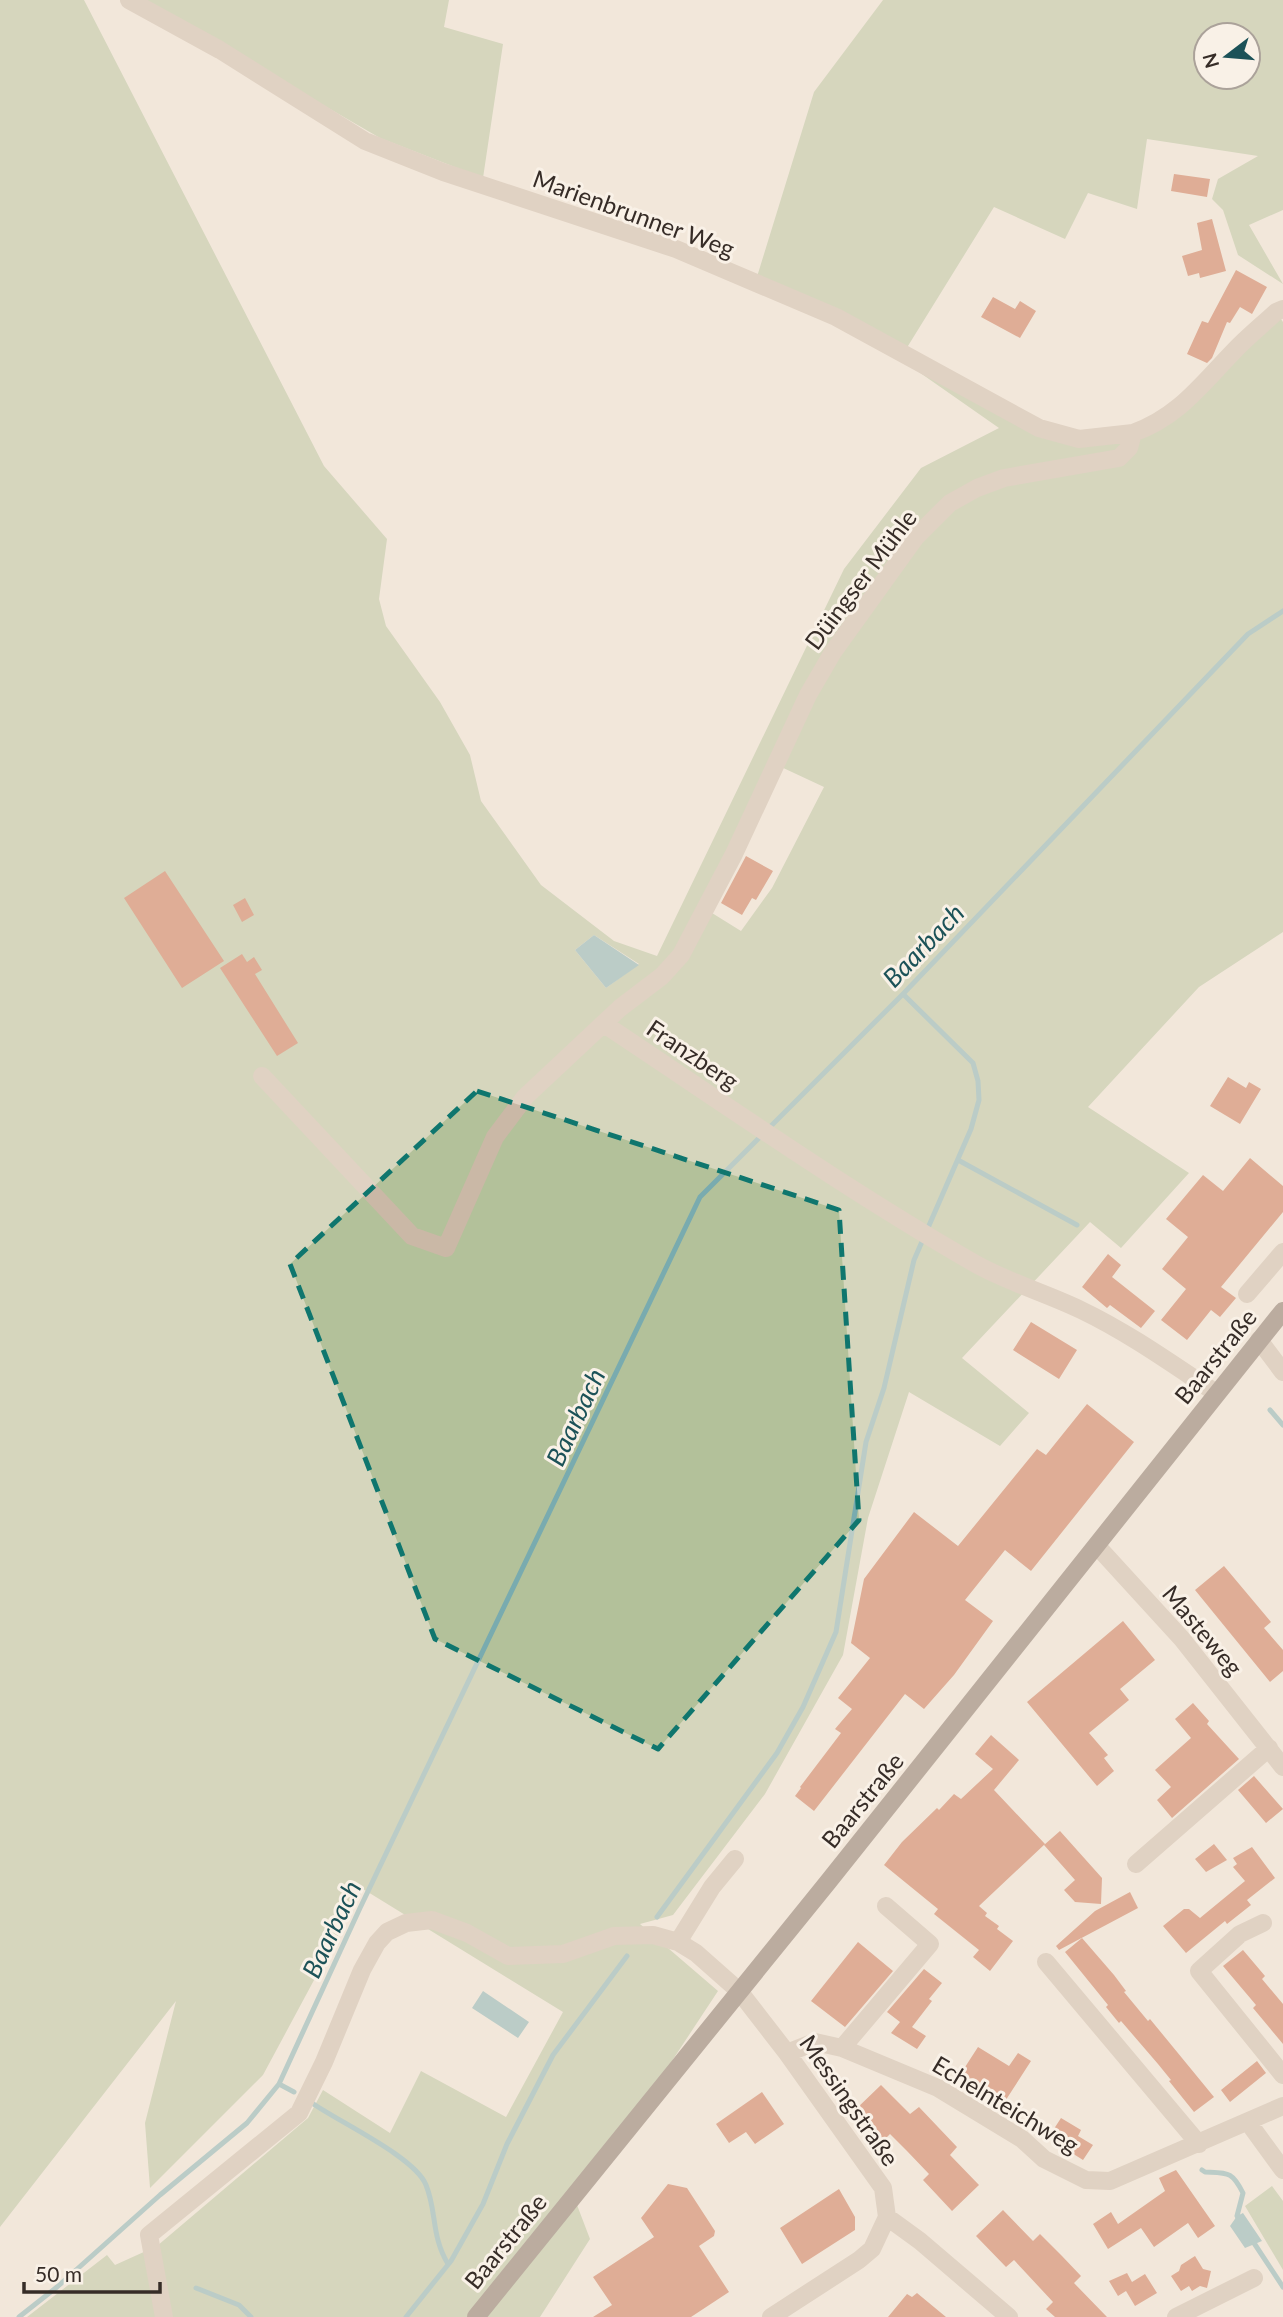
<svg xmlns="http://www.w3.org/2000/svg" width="1283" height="2317" font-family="Lato,sans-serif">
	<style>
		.green { fill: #b3c19a; fill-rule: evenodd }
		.water { fill: #79abaf }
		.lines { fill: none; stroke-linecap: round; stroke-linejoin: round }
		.stream { stroke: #79abaf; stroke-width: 5 }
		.building { fill: #c76743 }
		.minor { stroke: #cab8a6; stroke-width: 18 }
		.major { stroke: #786458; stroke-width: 18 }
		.marked { fill: none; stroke: #0f766e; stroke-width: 5; stroke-dasharray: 14 9; stroke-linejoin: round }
		.labels { text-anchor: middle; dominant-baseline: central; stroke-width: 6; stroke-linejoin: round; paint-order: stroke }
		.street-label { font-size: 24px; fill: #362c27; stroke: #f9f1e7 }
		.water-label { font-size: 26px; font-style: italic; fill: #1c5258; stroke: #f9f1e7 }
	</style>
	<rect width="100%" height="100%" fill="#f2e7da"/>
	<path class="green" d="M 0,0 L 84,0 L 324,466 L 387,539 L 379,599 L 386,626 L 440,702 L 470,755 L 481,801 L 541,885 L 614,941 L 657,956 L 844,569 L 921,468 L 999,428 L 896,356 L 1035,432 L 1078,446 L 1127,439 L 1124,446 L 1114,455 L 1092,460 L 1041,465 L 999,475 L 970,487 L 943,502 L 909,538 L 828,648 L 675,955 L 649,979 L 605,1015 L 555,1062 L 560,1067 L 604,1032 L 622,1011 L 664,979 L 686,956 L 712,913 L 741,931 L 772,888 L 824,787 L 779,766 L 837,657 L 833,652 L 915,538 L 950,503 L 977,488 L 1004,478 L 1119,458 L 1129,448 L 1133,433 C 1178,417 1201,385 1233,352 C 1246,338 1262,325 1276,312 L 1283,322 L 1283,932 L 1199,987 L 1088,1107 L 1189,1173 L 1121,1248 L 1090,1222 L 962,1358 L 1029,1413 L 1000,1446 L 909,1392 L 868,1518 L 843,1655 L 765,1794 L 673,1915 L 640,1924 L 718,1991 L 577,2205 L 590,2239 L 540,2317 L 27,2317 L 107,2255 L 115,2265 L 157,2246 L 308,2118 L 323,2090 L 390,2133 L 421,2071 L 506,2117 L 563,2012 L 363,1889 L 263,2075 L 150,2188 L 145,2123 L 176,2001 L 0,2227 ZM 594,935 L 639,964 L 606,988 L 575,950 Z
		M 142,0 L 449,0 L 444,27 L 503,44 L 483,178 L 380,138 Z
		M 883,0 L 1283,0 L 1283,210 L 1249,225 L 1283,284 L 1238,255 L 1223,210 L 1212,199 L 1218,179 L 1258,156 L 1147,139 L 1137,209 L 1088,193 L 1065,239 L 994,207 L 903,354 L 756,280 L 814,92 ZM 1206,35 L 1248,35 L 1248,77 L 1206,77 Z
		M 1272,2186 L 1283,2201 L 1283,2270 L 1245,2206 Z"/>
	<path class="water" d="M 594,935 L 639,965 L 606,988 L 575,950 Z
		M 483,1991 L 529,2022 L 518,2038 L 472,2008 Z
		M 1243,2213 L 1262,2241 L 1245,2248 L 1230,2226 L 1237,2216 Z"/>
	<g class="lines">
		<path class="stream" d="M 958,1160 L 1077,1225
			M 1270,1410 L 1283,1425
			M 657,1917 L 777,1753 L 803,1707 L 836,1632 L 866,1442 L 884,1388 L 914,1260 L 971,1129 L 979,1100 L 978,1081 L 973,1063 L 903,994
			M 279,2084 L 294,2092
			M 312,2103 C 339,2122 415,2157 426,2185 C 437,2212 431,2236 448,2264
			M 1202,2170 L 1205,2172 C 1228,2173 1232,2171 1243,2193 L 1237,2216 L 1239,2220
			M 1252,2240 L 1283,2287
			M 196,2288 L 239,2305 L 251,2317
			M 19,2317 L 57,2287 L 160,2195 L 247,2123 L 279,2084 L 360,1908 L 700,1197 L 903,994 L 1248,634 L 1283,611
			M 406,2317 L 451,2261 L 483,2204 L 507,2144 L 553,2055 L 627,1956"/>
	</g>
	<path class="building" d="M 1174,174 L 1210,179 L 1207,197 L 1171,191 Z
		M 1212,219 L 1226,271 L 1200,278 L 1199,273 L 1188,276 L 1182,256 L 1202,250 L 1197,223 Z
		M 1236,270 L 1267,287 L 1252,314 L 1240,307 L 1230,323 L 1227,322 L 1212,358 L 1207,363 L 1187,354 L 1202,321 L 1208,323 Z
		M 993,297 L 1015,309 L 1020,301 L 1036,311 L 1020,338 L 981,317 Z
		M 746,856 L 773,871 L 756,900 L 752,898 L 742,915 L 721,903 Z
		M 165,871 L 224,961 L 182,988 L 124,898 Z
		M 245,898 L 254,915 L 242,922 L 233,905 Z
		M 242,954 L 247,962 L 254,957 L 262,970 L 255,974 L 298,1043 L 277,1056 L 220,968 Z
		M 1228,1077 L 1246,1088 L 1249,1082 L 1261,1089 L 1240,1124 L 1210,1106 Z
		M 1250,1158 L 1283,1186 L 1283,1212 L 1221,1287 L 1236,1298 L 1220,1317 L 1211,1310 L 1187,1340 L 1161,1320 L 1186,1289 L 1162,1269 L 1188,1237 L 1166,1219 L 1203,1175 L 1223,1191 Z
		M 1108,1254 L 1121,1265 L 1112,1277 L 1155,1311 L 1141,1328 L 1110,1305 L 1107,1308 L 1082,1287 Z
		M 1031,1322 L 1077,1350 L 1059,1379 L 1013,1350 Z
		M 1087,1404 L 1134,1442 L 1031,1571 L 1005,1550 L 965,1600 L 993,1621 L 954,1675 L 924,1709 L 905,1694 L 814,1811 L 795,1796 L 801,1788 L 800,1787 L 841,1733 L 835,1729 L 852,1709 L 838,1698 L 870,1658 L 851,1643 L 864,1579 L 914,1512 L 958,1546 L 1037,1449 L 1046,1455 Z
		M 1224,1566 L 1271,1622 L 1264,1628 L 1283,1650 L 1283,1671 L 1270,1682 L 1195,1590 Z
		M 1123,1621 L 1155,1660 L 1120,1689 L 1129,1700 L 1089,1733 L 1108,1755 L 1104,1758 L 1114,1771 L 1097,1786 L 1027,1702 Z
		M 1193,1703 L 1209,1721 L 1207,1724 L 1239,1759 L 1172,1818 L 1157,1800 L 1171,1787 L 1155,1770 L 1191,1738 L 1175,1719 Z
		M 991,1735 L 1019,1760 L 994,1790 L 1045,1844 L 979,1906 L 987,1913 L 985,1916 L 999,1926 L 997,1929 L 1013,1941 L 990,1971 L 973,1957 L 979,1950 L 934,1914 L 938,1909 L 884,1865 L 902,1842 L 937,1808 L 939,1810 L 954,1794 L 961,1799 L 993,1769 L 975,1754 Z
		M 1254,1776 L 1283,1809 L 1266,1823 L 1238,1790 Z
		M 1060,1831 L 1102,1878 L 1101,1904 L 1075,1902 L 1064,1890 L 1075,1880 L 1044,1845 Z
		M 1214,1844 L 1227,1860 L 1206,1872 L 1195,1859 Z
		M 1252,1847 L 1275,1878 L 1247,1900 L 1251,1905 L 1227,1924 L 1225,1921 L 1186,1953 L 1163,1926 L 1184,1909 L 1189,1909 L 1200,1918 L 1245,1881 L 1233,1867 L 1237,1864 L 1233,1858 Z
		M 1130,1892 L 1138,1908 L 1059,1950 L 1056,1946 L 1095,1911 Z
		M 1082,1938 L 1114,1975 L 1126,1991 L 1124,1992 L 1148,2021 L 1150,2019 L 1214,2097 L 1194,2112 L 1169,2081 L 1171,2080 L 1158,2064 L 1121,2021 L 1119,2023 L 1106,2007 L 1108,2005 L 1065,1952 Z
		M 858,1942 L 893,1971 L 845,2027 L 811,2001 Z
		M 1243,1950 L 1265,1976 L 1262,1979 L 1283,2004 L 1283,2044 L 1253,2008 L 1256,2005 L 1223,1966 Z
		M 924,1969 L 942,1983 L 929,1999 L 932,2001 L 912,2027 L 926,2036 L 917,2049 L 891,2033 L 900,2022 L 887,2012 Z
		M 978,2047 L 1009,2066 L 1018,2053 L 1031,2061 L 1000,2109 L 956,2081 Z
		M 1257,2061 L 1266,2073 L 1230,2102 L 1221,2090 Z
		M 881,2085 L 910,2114 L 919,2107 L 957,2147 L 950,2155 L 979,2185 L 952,2211 L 923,2180 L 929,2174 L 907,2151 L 890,2134 L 884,2140 L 873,2129 L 865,2129 L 865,2121 L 855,2110 Z
		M 762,2092 L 784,2124 L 755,2144 L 746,2132 L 729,2143 L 716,2124 Z
		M 1061,2118 L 1081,2130 L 1078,2136 L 1093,2145 L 1083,2160 L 1048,2138 Z
		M 1176,2170 L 1215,2226 L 1198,2238 L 1188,2223 L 1154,2247 L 1141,2228 L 1108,2249 L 1093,2224 L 1111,2212 L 1118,2224 L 1165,2191 L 1159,2178 Z
		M 668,2184 L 687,2188 L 715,2231 L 714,2236 L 699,2246 L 729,2292 L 691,2317 L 593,2317 L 612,2305 L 593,2277 L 654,2237 L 641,2218 Z
		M 839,2189 L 855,2217 L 855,2230 L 802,2264 L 780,2228 Z
		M 1003,2210 L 1033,2241 L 1040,2234 L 1062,2256 L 1081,2276 L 1074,2283 L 1107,2317 L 1055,2317 L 1046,2309 L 1053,2302 L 1014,2260 L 1006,2267 L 976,2236 Z
		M 1195,2256 L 1203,2269 L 1211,2271 L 1207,2288 L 1200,2286 L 1192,2291 L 1189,2286 L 1181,2291 L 1171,2276 L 1179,2271 L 1181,2265 Z
		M 1127,2273 L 1132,2282 L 1145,2274 L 1157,2293 L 1135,2306 L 1126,2291 L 1118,2296 L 1109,2281 Z
		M 917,2293 L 946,2317 L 888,2317 L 907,2294 L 912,2297 Z"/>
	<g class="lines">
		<path class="minor" d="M 129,0 L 220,50 L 365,141 L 443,172 L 676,249 L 836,317 L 1039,428 L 1079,439 L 1133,433
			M 604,1024 C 726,1105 847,1190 974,1263 C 1007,1282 1046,1293 1081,1310 C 1129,1333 1172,1364 1216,1393
			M 262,1076 L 412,1236 L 446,1248 L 495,1137 L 525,1097 L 620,1008 L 662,976 L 681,955 L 734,854 L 808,695 L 833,652 L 915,538 L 950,503 L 977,488 L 1004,478 L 1119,458 L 1129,448 L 1133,433 C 1178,417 1201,385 1233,352 C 1246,338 1262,325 1276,312 L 1283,309
			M 1247,1294 L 1283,1252
			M 1259,1340 L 1283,1372
			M 1097,1546 L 1182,1639 L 1283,1767
			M 1136,1864 L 1269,1748
			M 1263,1923 L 1240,1934 L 1199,1971 L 1283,2075
			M 678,1942 L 712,1887 L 735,1859
			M 1046,1962 L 1199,2144
			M 842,2048 L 930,1944 L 886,1906
			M 787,2053 L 815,2042 L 842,2048 L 938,2088 L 1022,2139 L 1044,2159 L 1086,2180 L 1110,2181 L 1283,2106
			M 1248,2122 L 1283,2170
			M 164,2317 L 149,2235 L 299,2113 L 324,2062 L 362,1970 L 377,1943 L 387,1932 L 406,1923 L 432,1920 L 467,1933 L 508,1956 L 563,1954 L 614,1936 L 653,1935 L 678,1942 L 696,1953 L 739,1991 L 787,2053 L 883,2188 L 887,2217 L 920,2241 L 1009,2317
			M 771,2317 L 859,2260 L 872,2249 L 887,2217
			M 1176,2317 L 1254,2278"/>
		<path class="major" d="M 476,2317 L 828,1882 L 1283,1311"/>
	</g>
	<path d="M0 0H1283V2317H0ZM 477,1091 L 839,1210 L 859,1520 L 658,1749 L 435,1639 L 290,1264 Z" fill="#f2e7da" fill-opacity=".55" fill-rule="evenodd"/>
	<path class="marked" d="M 477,1091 L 839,1210 L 859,1520 L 658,1749 L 435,1639 L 290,1264 Z"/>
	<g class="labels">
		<g class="street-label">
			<text transform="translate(634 213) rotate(20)">Marienbrunner Weg</text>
			<text transform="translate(860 579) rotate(-53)">Düingser Mühle</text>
			<text transform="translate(693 1054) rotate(34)">Franzberg</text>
			<text transform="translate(1215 1356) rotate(-51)">Baarstraße</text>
			<text transform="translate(1203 1630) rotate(50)">Masteweg</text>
			<text transform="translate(862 1800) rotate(-51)">Baarstraße</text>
			<text transform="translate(850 2100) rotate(55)">Messingstraße</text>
			<text transform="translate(1006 2104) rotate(31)">Echelnteichweg</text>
			<text transform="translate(505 2241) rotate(-51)">Baarstraße</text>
		</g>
		<g class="water-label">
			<text transform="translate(923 945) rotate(-46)">Baarbach</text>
			<text transform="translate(575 1417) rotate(-65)">Baarbach</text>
			<text transform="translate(331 1929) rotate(-65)">Baarbach</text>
		</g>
	</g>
	<g transform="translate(1227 56) rotate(254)"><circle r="33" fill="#f9f1e7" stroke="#aba29a" stroke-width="2"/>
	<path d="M0-5L12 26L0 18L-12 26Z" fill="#1c5258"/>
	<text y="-10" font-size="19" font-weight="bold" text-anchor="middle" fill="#362c27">N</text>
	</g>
	<path d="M24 2282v10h136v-10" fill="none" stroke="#362c27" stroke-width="3.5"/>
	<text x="35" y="2282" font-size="21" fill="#362c27" stroke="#f9f1e7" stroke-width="5" paint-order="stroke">50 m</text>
</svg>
